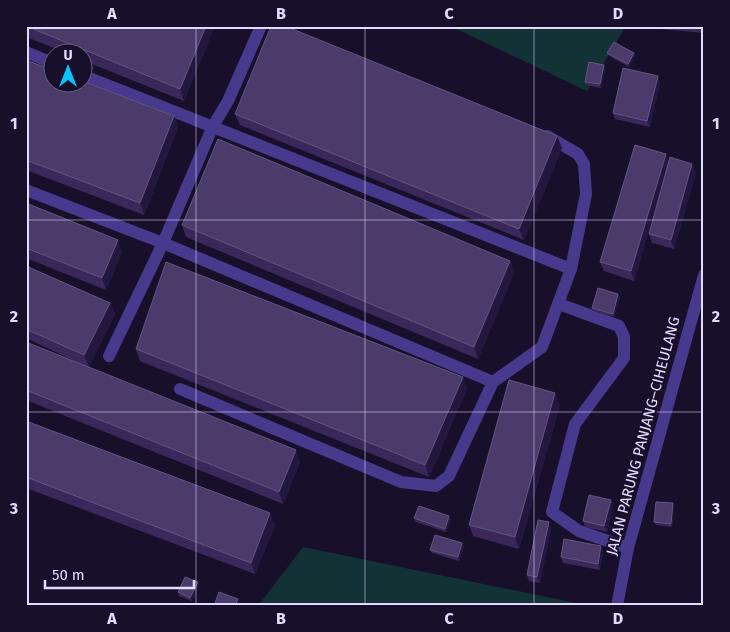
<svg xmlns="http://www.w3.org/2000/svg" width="730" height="632" font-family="'Fira Sans',sans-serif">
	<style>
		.green { fill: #133235 }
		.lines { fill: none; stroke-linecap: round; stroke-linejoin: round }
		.minor { stroke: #47398c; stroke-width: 12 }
		.wall { fill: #392859 }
		.shaded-wall { fill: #24173f }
		.building { fill: #4b3b6b; stroke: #635482 }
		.grid { fill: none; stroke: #e3daff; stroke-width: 1; stroke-opacity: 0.55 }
		.labels { text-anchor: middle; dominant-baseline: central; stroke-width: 4; stroke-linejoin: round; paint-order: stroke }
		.street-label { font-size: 15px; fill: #e3daff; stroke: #18102b }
		.neatline { fill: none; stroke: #e3daff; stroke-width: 2 }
		.grid-label { font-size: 16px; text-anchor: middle; font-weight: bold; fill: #e3daff }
	</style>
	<rect width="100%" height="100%" fill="#18102b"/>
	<path class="green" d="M 450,26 L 626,26 L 587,91 Z
		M 303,547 L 591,606 L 258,606 Z"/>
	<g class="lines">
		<path class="minor" d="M 26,52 L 52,63
			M 82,75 L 571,269
			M 26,190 L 163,243 L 493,382
			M 559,304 L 619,326 L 624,337 L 624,358 L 575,424 L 552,512 L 579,531 L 628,548
			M 109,356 L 163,243 L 213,126 L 228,101 L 261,26
			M 180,389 L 401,482 L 436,486 L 449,476 L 493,382 L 542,347 L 571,269 L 586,194 L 584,164 L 578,154 L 547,136
			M 617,606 L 628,548 L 704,275"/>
	</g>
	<path class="wall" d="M 26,26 L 215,26 L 184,101 L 82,60 L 82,52 L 65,52 L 26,37 Z
		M 659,26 L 704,26 L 704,33 L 660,29 Z
		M 607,53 L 635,56 L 629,67 L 609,56 Z
		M 26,60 L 174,116 L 178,127 L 144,215 L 26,170 Z
		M 605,69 L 601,88 L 586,85 L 585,82 Z
		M 660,82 L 650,127 L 615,119 L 613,113 Z
		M 235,114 L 557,136 L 562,148 L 524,240 L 240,125 Z
		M 669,163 L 692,164 L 696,173 L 674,249 L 652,243 L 649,234 L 663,182 L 634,281 L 604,271 L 600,262 Z
		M 26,203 L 122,252 L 106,290 L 26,258 Z
		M 182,225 L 510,261 L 514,273 L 478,359 L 186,237 Z
		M 26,266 L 110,303 L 115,314 L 89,367 L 300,462 L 283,504 L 26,400 L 26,342 L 81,364 L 26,338 Z
		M 620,297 L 614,317 L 593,311 L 592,308 Z
		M 136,349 L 467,388 L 429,477 L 140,361 Z
		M 560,405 L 519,549 L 473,536 L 469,525 Z
		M 26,421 L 275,525 L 255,574 L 26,488 Z
		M 611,500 L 613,507 L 607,532 L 585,527 L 583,521 Z
		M 674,507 L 672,527 L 656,525 L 654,522 Z
		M 414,518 L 451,520 L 446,532 L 416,522 Z
		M 549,522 L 551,529 L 540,583 L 529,581 L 527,575 Z
		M 464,546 L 459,561 L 432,553 L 430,550 Z
		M 603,552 L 600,570 L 563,563 L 561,557 Z
		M 198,582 L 199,585 L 192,601 L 179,596 L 178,592 Z"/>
	<path class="shaded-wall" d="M 206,26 L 215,26 L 184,101 L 180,89 Z
		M 634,53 L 635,56 L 629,67 L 628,64 Z
		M 604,65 L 605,69 L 601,88 L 600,84 Z
		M 658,76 L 660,82 L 650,127 L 647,121 Z
		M 174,116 L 178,127 L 144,215 L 140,203 Z
		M 557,136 L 562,148 L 524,240 L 519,229 Z
		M 666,154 L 669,163 L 634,281 L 631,271 Z
		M 692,164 L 696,173 L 674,249 L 671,240 Z
		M 118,240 L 122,252 L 106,290 L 102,278 Z
		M 510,261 L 514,273 L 478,359 L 474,347 Z
		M 618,294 L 620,297 L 614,317 L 613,314 Z
		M 110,303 L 115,314 L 89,367 L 84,355 Z
		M 463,377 L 467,388 L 429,477 L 425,465 Z
		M 555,393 L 560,405 L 519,549 L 515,537 Z
		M 296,450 L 300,462 L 283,504 L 279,492 Z
		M 611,500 L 613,507 L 607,532 L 604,526 Z
		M 673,503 L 674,507 L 672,527 L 671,524 Z
		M 270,513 L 275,525 L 255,574 L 251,563 Z
		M 449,516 L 451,520 L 446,532 L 445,529 Z
		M 549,522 L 551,529 L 540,583 L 537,577 Z
		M 462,543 L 464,546 L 459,561 L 458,557 Z
		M 601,546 L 603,552 L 600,570 L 598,564 Z
		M 198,582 L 199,585 L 192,601 L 190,598 Z
		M 238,599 L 239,602 L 238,606 L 235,606 Z"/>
	<path class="building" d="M 26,26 L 206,26 L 180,89 Z
		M 271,26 L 285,26 L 557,136 L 519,229 L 235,114 Z
		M 614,42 L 634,53 L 628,64 L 607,53 Z
		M 26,60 L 52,70 L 52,82 L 82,82 L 82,81 L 174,116 L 140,203 L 26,160 Z
		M 589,62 L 604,65 L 600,84 L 585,82 Z
		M 623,68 L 658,76 L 647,121 L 613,113 Z
		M 218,139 L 510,261 L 474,347 L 182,225 Z
		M 635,145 L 666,154 L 631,271 L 600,262 Z
		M 670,157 L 692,164 L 671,240 L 649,234 Z
		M 26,203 L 118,240 L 102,278 L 26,248 Z
		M 166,262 L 463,377 L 425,465 L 136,349 Z
		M 26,266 L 110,303 L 84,355 L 26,329 Z
		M 598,288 L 618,294 L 613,314 L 592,308 Z
		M 26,342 L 296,450 L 279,492 L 26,390 Z
		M 509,380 L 555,393 L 515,537 L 469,525 Z
		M 26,421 L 270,513 L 251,563 L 26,477 Z
		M 589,495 L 611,500 L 604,526 L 583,521 Z
		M 656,502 L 673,503 L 671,524 L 654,522 Z
		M 419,506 L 449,516 L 445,529 L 414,518 Z
		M 538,520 L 549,522 L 537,577 L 527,575 Z
		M 435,535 L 462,543 L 458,557 L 430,550 Z
		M 564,539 L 601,546 L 598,564 L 561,557 Z
		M 185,577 L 198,582 L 190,598 L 178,592 Z
		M 219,592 L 238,599 L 235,606 L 214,606 Z"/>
	<path class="grid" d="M 196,26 L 196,606M 365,26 L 365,606M 534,26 L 534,606M 26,220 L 704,220M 26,412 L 704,412"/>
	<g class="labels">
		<g class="street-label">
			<text transform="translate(643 436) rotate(-75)">JALAN PARUNG PANJANG–CIHEULANG</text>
		</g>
	</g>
	<rect width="730" height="632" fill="none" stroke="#18102b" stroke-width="55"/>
	<g transform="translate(68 68)"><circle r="24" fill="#18102b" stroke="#696180"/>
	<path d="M0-4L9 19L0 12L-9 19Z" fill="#06c6ff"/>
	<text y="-8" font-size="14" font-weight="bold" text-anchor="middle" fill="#e3daff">U</text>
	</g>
	<path d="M45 580v8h149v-8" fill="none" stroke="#e3daff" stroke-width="2.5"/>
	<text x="52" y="580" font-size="15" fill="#e3daff" stroke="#18102b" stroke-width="4" paint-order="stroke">50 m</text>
	<rect x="28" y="28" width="674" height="576" class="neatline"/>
	<g class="grid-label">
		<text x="112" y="19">A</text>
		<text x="281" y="19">B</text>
		<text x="449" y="19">C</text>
		<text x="618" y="19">D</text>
		<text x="14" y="129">1</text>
		<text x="716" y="129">1</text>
		<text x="14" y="322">2</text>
		<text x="716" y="322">2</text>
		<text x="14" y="514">3</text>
		<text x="716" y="514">3</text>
		<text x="112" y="624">A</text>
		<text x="281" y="624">B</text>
		<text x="449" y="624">C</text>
		<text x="618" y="624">D</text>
	</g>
</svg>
